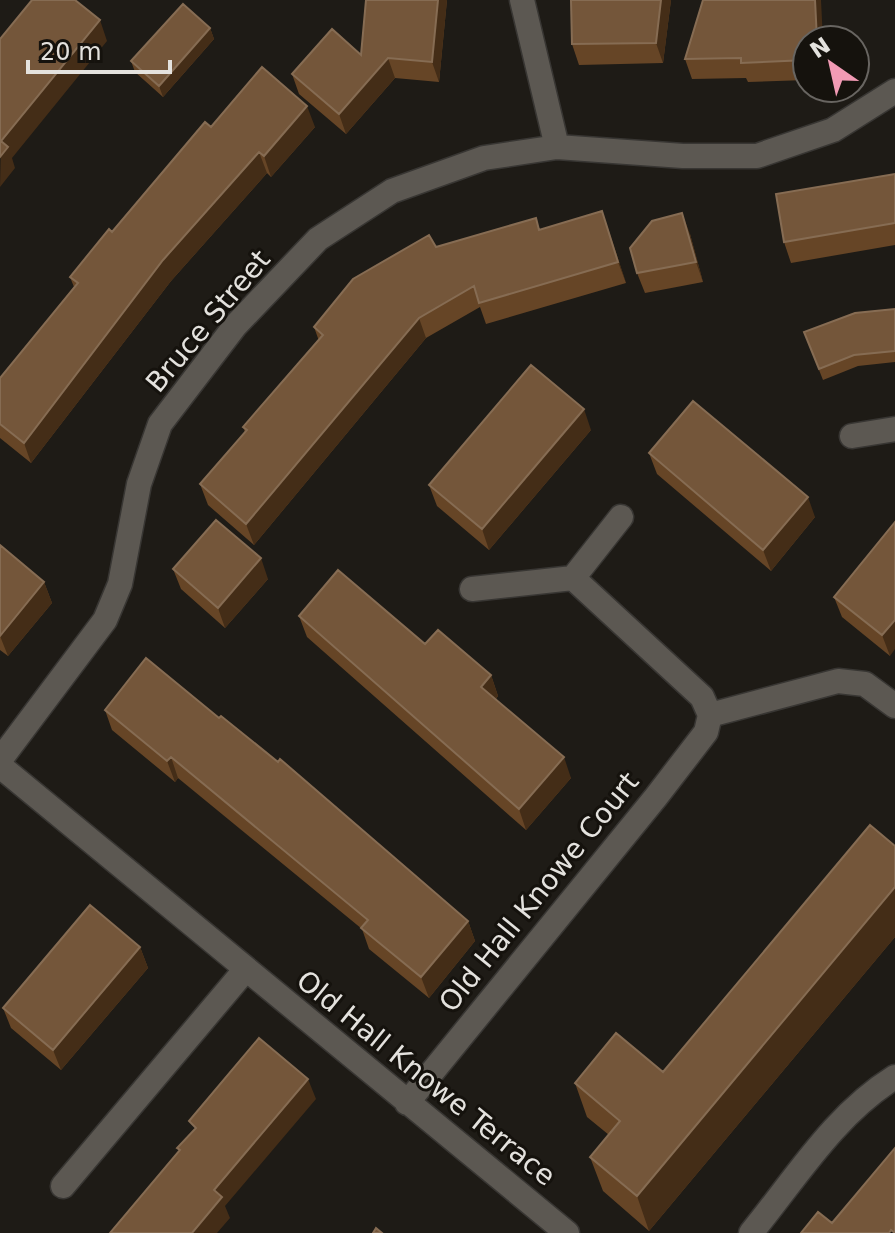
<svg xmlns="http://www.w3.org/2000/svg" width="895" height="1233" font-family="'DejaVu Sans',sans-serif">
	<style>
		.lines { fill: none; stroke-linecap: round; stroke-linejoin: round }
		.minor-casing { stroke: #383633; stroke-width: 27 }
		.minor { stroke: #5c5852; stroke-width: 24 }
		.wall { fill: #664526 }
		.shaded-wall { fill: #442d17 }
		.building { fill: #74563a; stroke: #866c53; stroke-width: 2 }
		.labels { text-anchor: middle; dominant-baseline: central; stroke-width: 6; stroke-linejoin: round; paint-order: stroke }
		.street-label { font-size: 28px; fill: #e4e2de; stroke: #15120d }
	</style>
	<rect width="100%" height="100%" fill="#1e1b16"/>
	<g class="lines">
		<defs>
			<path id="minor" d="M 522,0 L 557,147
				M 852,436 L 895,429
				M 573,578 L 621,517
				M 472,589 L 573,578 L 702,697 L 710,715
				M 0,760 L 105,620 L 120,584 L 139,484 L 160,424 L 235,326 L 318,239 L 392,191 L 484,158 L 557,147 L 683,156 L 757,156 L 833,130 L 895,91
				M 0,766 L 567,1233
				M 407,1103 L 656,797 L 706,732 L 710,715 L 838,681 L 865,684 L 895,706
				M 63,1186 L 246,969
				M 751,1233 C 796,1178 834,1115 895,1077"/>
		</defs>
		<use href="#minor" class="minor-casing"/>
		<use href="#minor" class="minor"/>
	</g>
	<path class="wall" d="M 366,0 L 447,0 L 439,82 L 395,78 L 346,134 L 299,94 L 292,74 L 361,55 Z
		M 671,0 L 663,63 L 579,65 L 572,44 Z
		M 210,28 L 214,39 L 163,97 L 135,72 L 131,61 Z
		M 807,40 L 807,80 L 748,82 L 746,78 L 692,79 L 685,59 Z
		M 211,127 L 315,127 L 271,177 L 267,173 L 171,281 L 31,463 L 0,438 L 0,378 L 74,287 L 70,277 Z
		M 895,174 L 895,245 L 791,263 L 784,242 Z
		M 602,211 L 626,283 L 486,324 L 480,307 L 426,338 L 254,545 L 208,505 L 200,484 L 245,432 L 243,427 L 319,341 L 314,327 L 436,247 L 540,230 Z
		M 690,234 L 703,282 L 645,293 L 637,273 Z
		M 895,309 L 895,362 L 858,366 L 823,380 L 804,332 Z
		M 591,430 L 489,550 L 437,506 L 429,485 Z
		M 649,453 L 815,517 L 771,571 L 657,474 Z
		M 895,522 L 890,656 L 842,617 L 834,597 Z
		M 0,545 L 44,582 L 52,603 L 8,656 L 0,650 Z
		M 173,569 L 268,579 L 225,628 L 181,589 Z
		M 299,616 L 425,644 L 491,675 L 498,696 L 496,699 L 571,778 L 526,830 L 307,637 Z
		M 105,710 L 468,921 L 475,941 L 429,998 L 369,949 L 362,929 L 178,778 L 175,782 L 112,730 Z
		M 895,846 L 895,937 L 649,1231 L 603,1191 L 590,1157 L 609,1135 L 587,1117 L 575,1083 L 663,1072 Z
		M 140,947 L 148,968 L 61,1070 L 11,1028 L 3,1008 Z"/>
	<path class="shaded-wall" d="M 438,0 L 447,0 L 439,82 L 432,62 Z
		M 661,0 L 671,0 L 663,63 L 656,43 Z
		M 815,0 L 821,0 L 823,40 L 817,40 Z
		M 100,20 L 107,41 L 12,158 L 15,168 L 0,187 L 1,141 Z
		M 210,28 L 214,39 L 163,97 L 159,86 Z
		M 388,58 L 395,78 L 346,134 L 339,114 Z
		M 307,106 L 315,127 L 271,177 L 264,156 Z
		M 259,152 L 267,173 L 171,281 L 31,463 L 24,443 L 163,260 Z
		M 602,211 L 609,231 L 626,283 L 618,262 Z
		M 682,213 L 690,234 L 703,282 L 696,262 Z
		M 419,318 L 426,338 L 254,545 L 246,524 Z
		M 584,409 L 591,430 L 489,550 L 482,529 Z
		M 808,497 L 815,517 L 771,571 L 763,550 Z
		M 261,558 L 268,579 L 225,628 L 218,608 Z
		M 44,582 L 52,603 L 8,656 L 0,636 Z
		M 895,620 L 895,649 L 890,656 L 882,635 Z
		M 491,675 L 498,696 L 489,707 L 481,687 Z
		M 171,757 L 178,778 L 175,782 L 167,761 Z
		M 564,757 L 571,778 L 526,830 L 519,809 Z
		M 895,887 L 895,937 L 649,1231 L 637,1196 Z
		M 468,921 L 475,941 L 429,998 L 421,977 Z
		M 140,947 L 148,968 L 61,1070 L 53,1050 Z
		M 308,1079 L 316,1099 L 225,1206 L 230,1218 L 217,1233 L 192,1233 L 214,1190 Z"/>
	<path class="building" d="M 32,0 L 75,0 L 100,20 L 1,141 L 8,147 L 0,157 L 0,39 Z
		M 366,0 L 438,0 L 432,62 L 388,58 L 339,114 L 292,74 L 332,29 L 361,55 Z
		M 571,0 L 661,0 L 656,43 L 572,44 Z
		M 703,0 L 815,0 L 817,40 L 807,40 L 807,60 L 741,63 L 741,58 L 685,59 Z
		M 183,4 L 210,28 L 159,86 L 131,61 Z
		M 262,67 L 307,106 L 264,156 L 259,152 L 163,260 L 24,443 L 0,424 L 0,378 L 78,283 L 70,277 L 109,229 L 112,232 L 205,122 L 211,127 Z
		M 895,174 L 895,223 L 784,242 L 776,194 Z
		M 602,211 L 618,262 L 479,303 L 474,286 L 419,318 L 246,524 L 200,484 L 247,430 L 243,427 L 323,335 L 314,327 L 353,279 L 429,235 L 436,247 L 536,218 L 539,230 Z
		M 682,213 L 696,262 L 637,273 L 630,248 L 652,221 Z
		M 895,309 L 895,351 L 854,355 L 819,369 L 804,332 L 855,313 Z
		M 531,365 L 584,409 L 482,529 L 429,485 Z
		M 693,401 L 808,497 L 763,550 L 649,453 Z
		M 216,520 L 261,558 L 218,608 L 173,569 Z
		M 895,522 L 895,620 L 882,635 L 834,597 Z
		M 0,545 L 44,582 L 0,636 Z
		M 338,570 L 425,644 L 438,630 L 491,675 L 481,687 L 564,757 L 519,809 L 299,616 Z
		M 146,658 L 219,718 L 221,716 L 278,762 L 280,759 L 468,921 L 421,977 L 361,928 L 368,920 L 171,757 L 167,761 L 105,710 Z
		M 870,825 L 895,846 L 895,887 L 637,1196 L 590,1157 L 620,1121 L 575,1083 L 616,1033 L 663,1072 Z
		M 90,905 L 140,947 L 53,1050 L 3,1008 Z
		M 259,1038 L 308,1079 L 214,1190 L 222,1197 L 192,1233 L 110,1233 L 180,1150 L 177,1148 L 196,1128 L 189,1121 Z
		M 895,1148 L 895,1233 L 891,1230 L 889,1233 L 801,1233 L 818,1212 L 832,1223 Z
		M 376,1228 L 382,1233 L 373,1233 Z"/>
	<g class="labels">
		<g class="street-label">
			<text transform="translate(208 321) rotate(-50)">Bruce Street</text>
			<text transform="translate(539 892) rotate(-51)">Old Hall Knowe Court</text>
			<text transform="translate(426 1078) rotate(39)">Old Hall Knowe Terrace</text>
		</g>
	</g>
	<g transform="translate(831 64) rotate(326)"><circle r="38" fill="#15120d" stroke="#686561" stroke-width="2"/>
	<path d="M0-6L14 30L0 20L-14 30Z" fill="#f19ab4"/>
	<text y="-12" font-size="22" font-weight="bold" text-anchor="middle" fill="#e4e2de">N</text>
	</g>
	<path d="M28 60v12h142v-12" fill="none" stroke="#e4e2de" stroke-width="4"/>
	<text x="40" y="60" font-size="24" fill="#e4e2de" stroke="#15120d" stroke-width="6" paint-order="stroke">20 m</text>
</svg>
